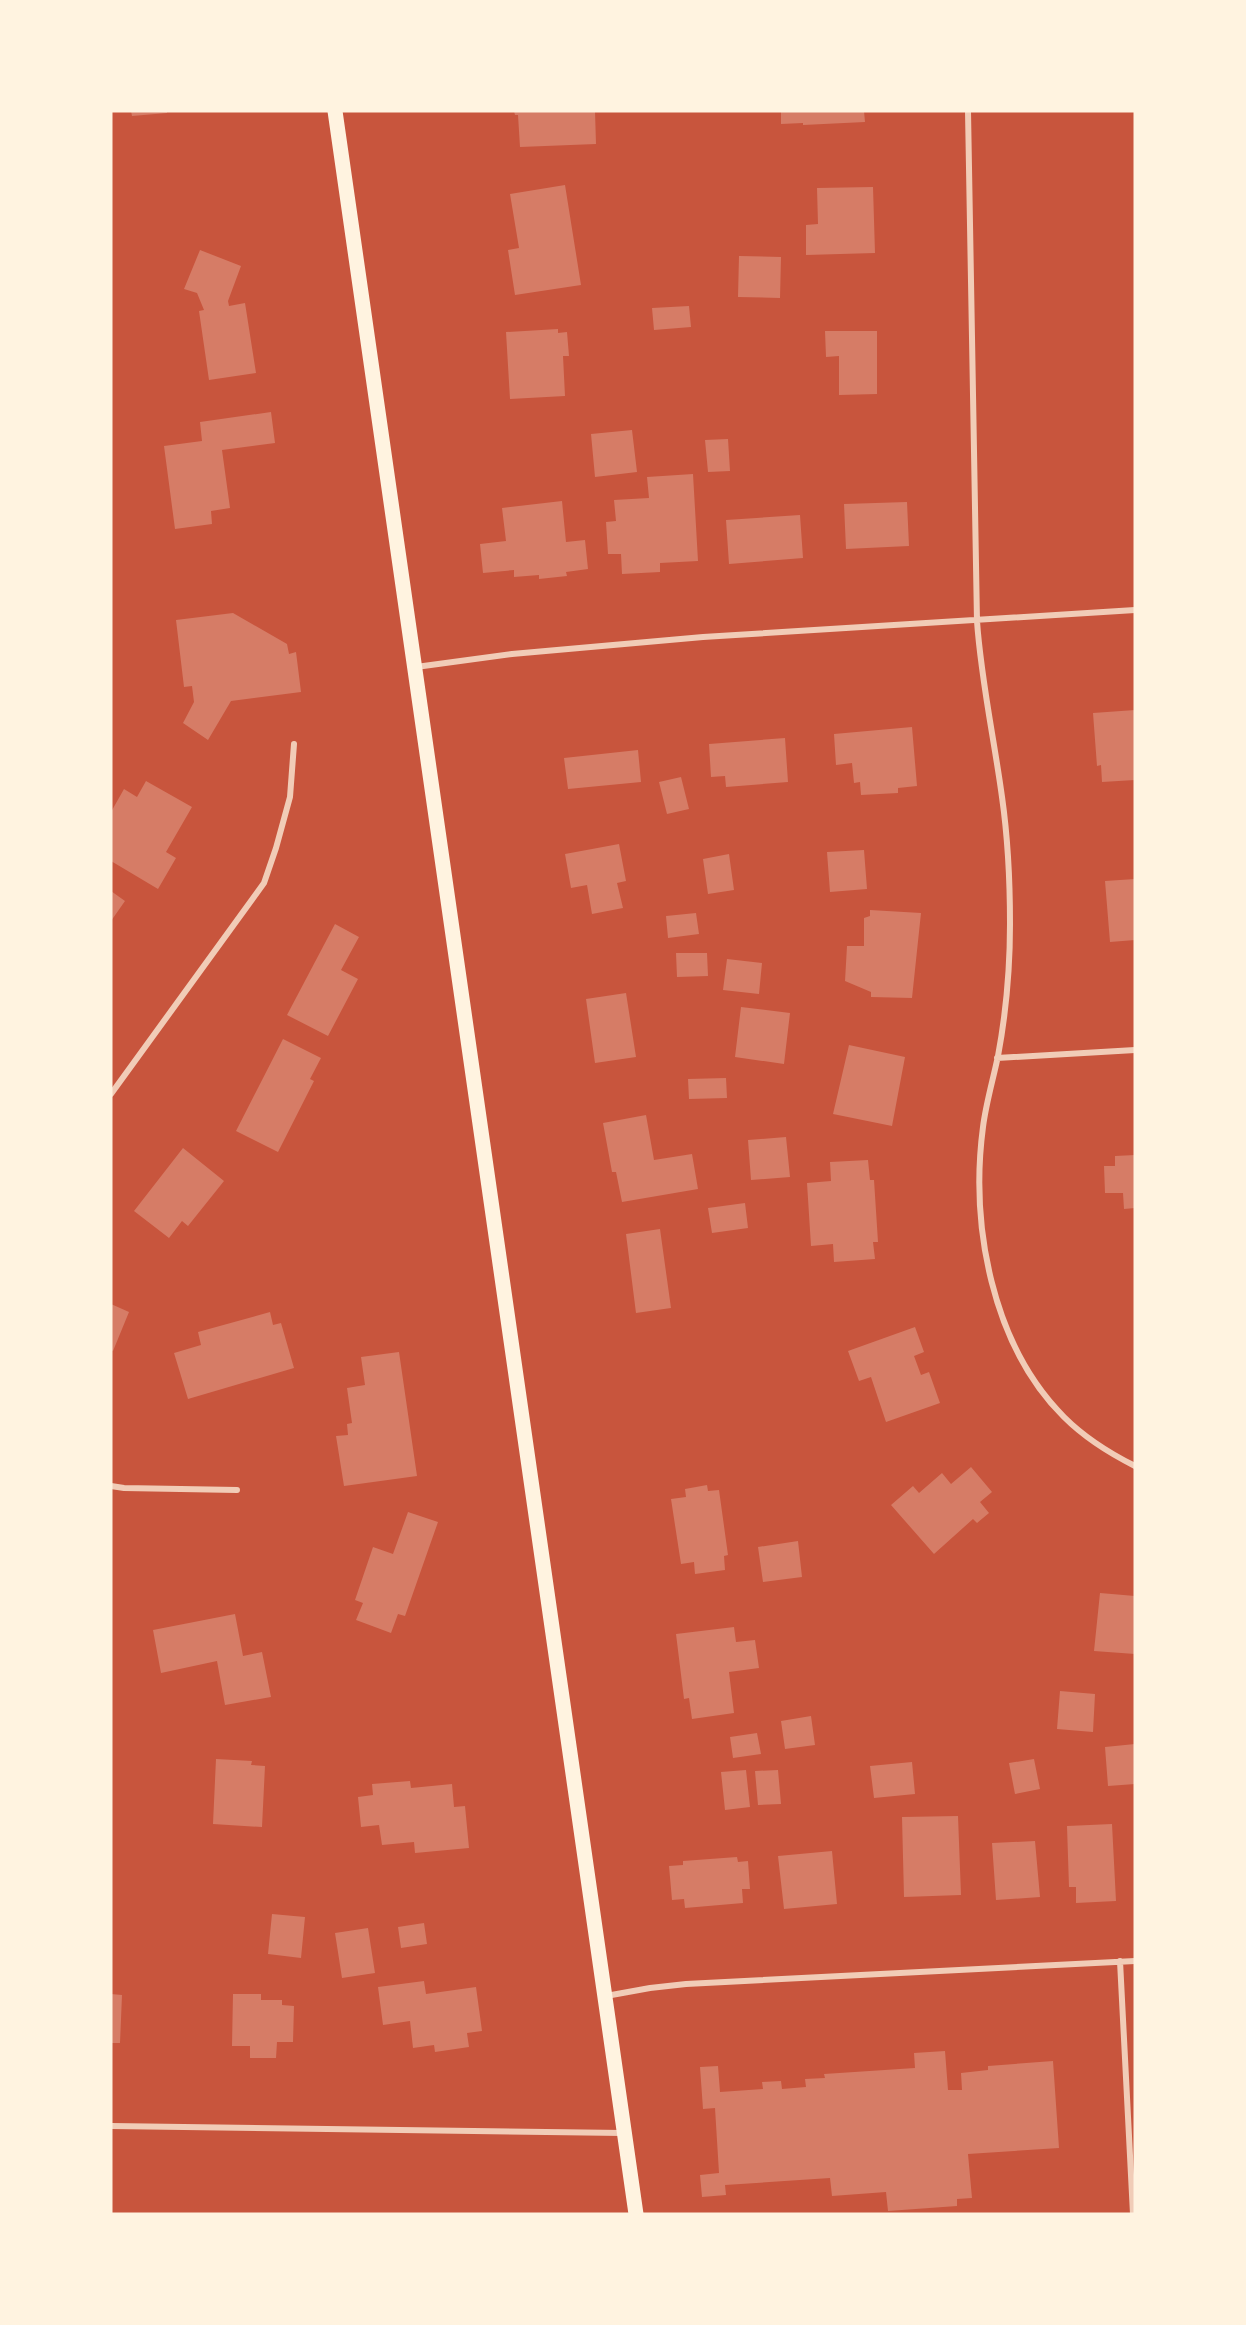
<svg xmlns="http://www.w3.org/2000/svg" width="1246" height="2325" font-family="'Space Grotesk',sans-serif">
	<style>
		.building { fill: #d67c66 }
		.lines { fill: none; stroke-linecap: round; stroke-linejoin: round }
		.minor { stroke: #f1ccb7; stroke-width: 6 }
		.primary { stroke: #fff3e0; stroke-width: 15 }
	</style>
	<rect width="100%" height="100%" fill="#c8553d"/>
	<path class="building" d="M 131,111 L 167,111 L 167,113 L 132,116 Z
		M 514,111 L 595,111 L 596,144 L 520,147 L 518,115 L 515,115 Z
		M 781,111 L 864,111 L 865,122 L 803,125 L 803,123 L 781,124 Z
		M 565,185 L 581,285 L 515,295 L 508,250 L 519,248 L 510,194 Z
		M 873,187 L 875,253 L 806,255 L 806,225 L 818,224 L 817,188 Z
		M 200,250 L 241,266 L 228,301 L 229,306 L 245,303 L 256,373 L 209,380 L 199,311 L 204,310 L 197,293 L 184,289 Z
		M 739,256 L 781,257 L 780,298 L 738,297 Z
		M 689,306 L 691,327 L 654,330 L 652,308 Z
		M 558,329 L 558,333 L 567,332 L 569,356 L 563,356 L 565,396 L 510,399 L 506,332 Z
		M 825,331 L 877,331 L 877,394 L 839,395 L 839,356 L 826,357 Z
		M 271,412 L 275,443 L 222,450 L 230,508 L 211,511 L 212,524 L 175,529 L 164,446 L 202,441 L 200,422 Z
		M 632,430 L 637,472 L 595,477 L 591,434 Z
		M 728,439 L 730,471 L 708,472 L 705,440 Z
		M 693,474 L 698,561 L 660,563 L 660,572 L 622,574 L 621,554 L 608,554 L 606,522 L 616,521 L 614,500 L 649,498 L 647,477 Z
		M 562,501 L 566,542 L 585,540 L 588,569 L 566,572 L 567,576 L 539,579 L 539,575 L 514,577 L 514,570 L 483,573 L 480,544 L 506,541 L 502,508 Z
		M 907,502 L 909,546 L 846,549 L 844,504 Z
		M 800,515 L 803,558 L 729,564 L 726,520 Z
		M 233,613 L 287,644 L 289,654 L 296,652 L 301,692 L 231,701 L 208,740 L 183,723 L 194,702 L 192,686 L 184,687 L 176,620 Z
		M 1135,710 L 1135,780 L 1102,782 L 1101,765 L 1097,766 L 1093,713 Z
		M 912,727 L 917,786 L 898,788 L 898,793 L 861,795 L 860,782 L 854,783 L 852,763 L 836,765 L 834,734 Z
		M 785,738 L 788,782 L 726,787 L 725,776 L 711,777 L 709,744 Z
		M 638,750 L 641,782 L 568,789 L 564,758 Z
		M 681,777 L 689,809 L 667,814 L 659,782 Z
		M 146,781 L 192,807 L 166,852 L 176,858 L 158,889 L 111,861 L 111,812 L 124,789 L 137,797 Z
		M 619,844 L 626,881 L 617,883 L 623,908 L 592,914 L 587,885 L 571,888 L 565,854 Z
		M 864,850 L 867,889 L 830,892 L 827,852 Z
		M 729,854 L 734,890 L 708,894 L 703,859 Z
		M 1135,879 L 1135,940 L 1110,942 L 1105,881 Z
		M 111,891 L 125,901 L 111,921 Z
		M 870,910 L 921,913 L 912,998 L 871,997 L 871,992 L 845,981 L 847,946 L 864,946 L 864,918 L 870,916 Z
		M 696,913 L 699,934 L 668,938 L 666,916 Z
		M 335,924 L 359,937 L 341,970 L 358,979 L 328,1036 L 287,1015 Z
		M 676,953 L 707,953 L 708,976 L 677,977 Z
		M 727,959 L 762,963 L 759,994 L 723,990 Z
		M 626,993 L 636,1057 L 595,1063 L 586,999 Z
		M 741,1007 L 790,1013 L 784,1064 L 735,1057 Z
		M 283,1039 L 321,1058 L 310,1079 L 314,1081 L 278,1152 L 236,1131 Z
		M 849,1045 L 905,1057 L 892,1126 L 833,1114 Z
		M 726,1078 L 727,1098 L 689,1099 L 688,1079 Z
		M 646,1115 L 654,1160 L 692,1154 L 698,1189 L 622,1202 L 616,1172 L 612,1172 L 603,1123 Z
		M 786,1137 L 790,1177 L 751,1180 L 748,1140 Z
		M 183,1148 L 224,1181 L 188,1226 L 182,1221 L 169,1238 L 134,1211 Z
		M 1135,1155 L 1135,1208 L 1124,1209 L 1123,1193 L 1105,1193 L 1104,1166 L 1115,1166 L 1115,1156 Z
		M 868,1160 L 870,1180 L 874,1180 L 878,1242 L 873,1242 L 875,1259 L 834,1262 L 833,1244 L 811,1246 L 807,1183 L 831,1181 L 830,1162 Z
		M 745,1203 L 748,1228 L 712,1233 L 708,1208 Z
		M 660,1229 L 671,1308 L 636,1313 L 626,1234 Z
		M 111,1304 L 129,1312 L 113,1351 L 111,1350 Z
		M 270,1312 L 273,1325 L 281,1323 L 294,1368 L 188,1399 L 174,1353 L 201,1345 L 198,1332 Z
		M 915,1327 L 924,1352 L 914,1356 L 921,1375 L 929,1372 L 940,1403 L 886,1422 L 871,1377 L 859,1381 L 848,1351 Z
		M 399,1352 L 417,1476 L 344,1486 L 336,1436 L 348,1435 L 347,1424 L 352,1423 L 347,1388 L 365,1385 L 361,1357 Z
		M 971,1467 L 992,1492 L 980,1502 L 989,1513 L 977,1523 L 973,1519 L 934,1554 L 891,1505 L 913,1486 L 919,1493 L 942,1473 L 951,1484 Z
		M 707,1485 L 708,1491 L 719,1490 L 728,1555 L 724,1556 L 725,1570 L 695,1574 L 694,1562 L 681,1564 L 671,1499 L 686,1497 L 685,1489 Z
		M 408,1512 L 438,1522 L 405,1616 L 398,1614 L 391,1633 L 356,1620 L 363,1603 L 355,1600 L 373,1547 L 393,1554 Z
		M 798,1541 L 802,1577 L 763,1582 L 758,1547 Z
		M 1100,1593 L 1135,1596 L 1135,1654 L 1094,1651 Z
		M 235,1614 L 243,1656 L 262,1652 L 271,1697 L 225,1705 L 217,1661 L 161,1673 L 153,1630 Z
		M 734,1627 L 736,1642 L 755,1640 L 759,1668 L 729,1672 L 734,1713 L 692,1719 L 689,1698 L 684,1699 L 676,1634 Z
		M 1060,1691 L 1095,1694 L 1093,1732 L 1057,1729 Z
		M 811,1716 L 815,1745 L 785,1749 L 781,1721 Z
		M 757,1733 L 761,1754 L 733,1758 L 730,1737 Z
		M 1135,1744 L 1135,1784 L 1108,1786 L 1105,1747 Z
		M 216,1759 L 252,1761 L 251,1765 L 265,1766 L 262,1827 L 213,1824 Z
		M 1034,1759 L 1040,1789 L 1015,1794 L 1009,1763 Z
		M 912,1762 L 915,1794 L 874,1798 L 870,1766 Z
		M 746,1770 L 750,1807 L 725,1810 L 721,1772 Z
		M 778,1770 L 781,1804 L 758,1805 L 755,1771 Z
		M 410,1781 L 411,1788 L 452,1784 L 454,1807 L 465,1806 L 469,1848 L 415,1853 L 414,1842 L 382,1845 L 379,1825 L 361,1827 L 358,1797 L 373,1795 L 372,1784 Z
		M 958,1816 L 961,1895 L 904,1897 L 902,1817 Z
		M 1112,1824 L 1116,1901 L 1076,1903 L 1076,1887 L 1069,1887 L 1067,1826 Z
		M 1035,1841 L 1040,1897 L 996,1900 L 992,1843 Z
		M 832,1851 L 837,1904 L 784,1909 L 778,1856 Z
		M 737,1857 L 738,1862 L 748,1861 L 750,1889 L 742,1889 L 743,1903 L 685,1908 L 684,1899 L 672,1900 L 669,1866 L 683,1865 L 683,1861 Z
		M 272,1914 L 305,1917 L 301,1958 L 268,1954 Z
		M 424,1923 L 427,1944 L 401,1948 L 398,1927 Z
		M 368,1928 L 375,1973 L 342,1978 L 335,1933 Z
		M 424,1981 L 426,1994 L 476,1987 L 482,2031 L 467,2033 L 469,2047 L 435,2052 L 434,2045 L 413,2048 L 410,2021 L 383,2025 L 378,1987 Z
		M 111,1994 L 122,1995 L 120,2043 L 111,2043 Z
		M 233,1994 L 261,1994 L 261,2000 L 282,2000 L 282,2005 L 294,2006 L 293,2042 L 277,2042 L 276,2058 L 250,2058 L 250,2046 L 232,2046 Z
		M 945,2051 L 948,2090 L 962,2090 L 961,2073 L 988,2070 L 988,2066 L 1053,2061 L 1059,2148 L 968,2154 L 972,2198 L 957,2199 L 957,2206 L 888,2211 L 886,2192 L 832,2196 L 830,2178 L 725,2185 L 726,2195 L 702,2197 L 700,2175 L 719,2173 L 715,2108 L 703,2109 L 700,2067 L 718,2066 L 720,2092 L 763,2089 L 762,2082 L 781,2081 L 782,2089 L 806,2087 L 805,2079 L 825,2078 L 824,2074 L 915,2068 L 914,2053 Z"/>
	<g class="lines">
		<path class="minor" d="M 968,111 L 977,621 C 981,680 994,738 1002,797 C 1008,839 1010,882 1010,924 C 1010,968 1006,1013 998,1056 C 993,1080 986,1103 983,1127 C 970,1225 992,1345 1064,1417 C 1085,1438 1109,1453 1135,1466
			M 416,667 L 512,654 L 703,637 L 1135,610
			M 997,1058 L 1135,1050
			M 111,1094 L 264,883 L 276,848 L 290,797 L 294,744
			M 111,1486 L 124,1488 L 237,1490
			M 1120,1961 L 1133,2214
			M 606,1996 L 650,1988 L 686,1984 L 1135,1961
			M 111,2126 L 623,2133"/>
		<path class="primary" d="M 335,111 L 636,2214"/>
	</g>
	<rect width="1246" height="2325" fill="none" stroke="#fff3e0" stroke-width="225"/>
</svg>
